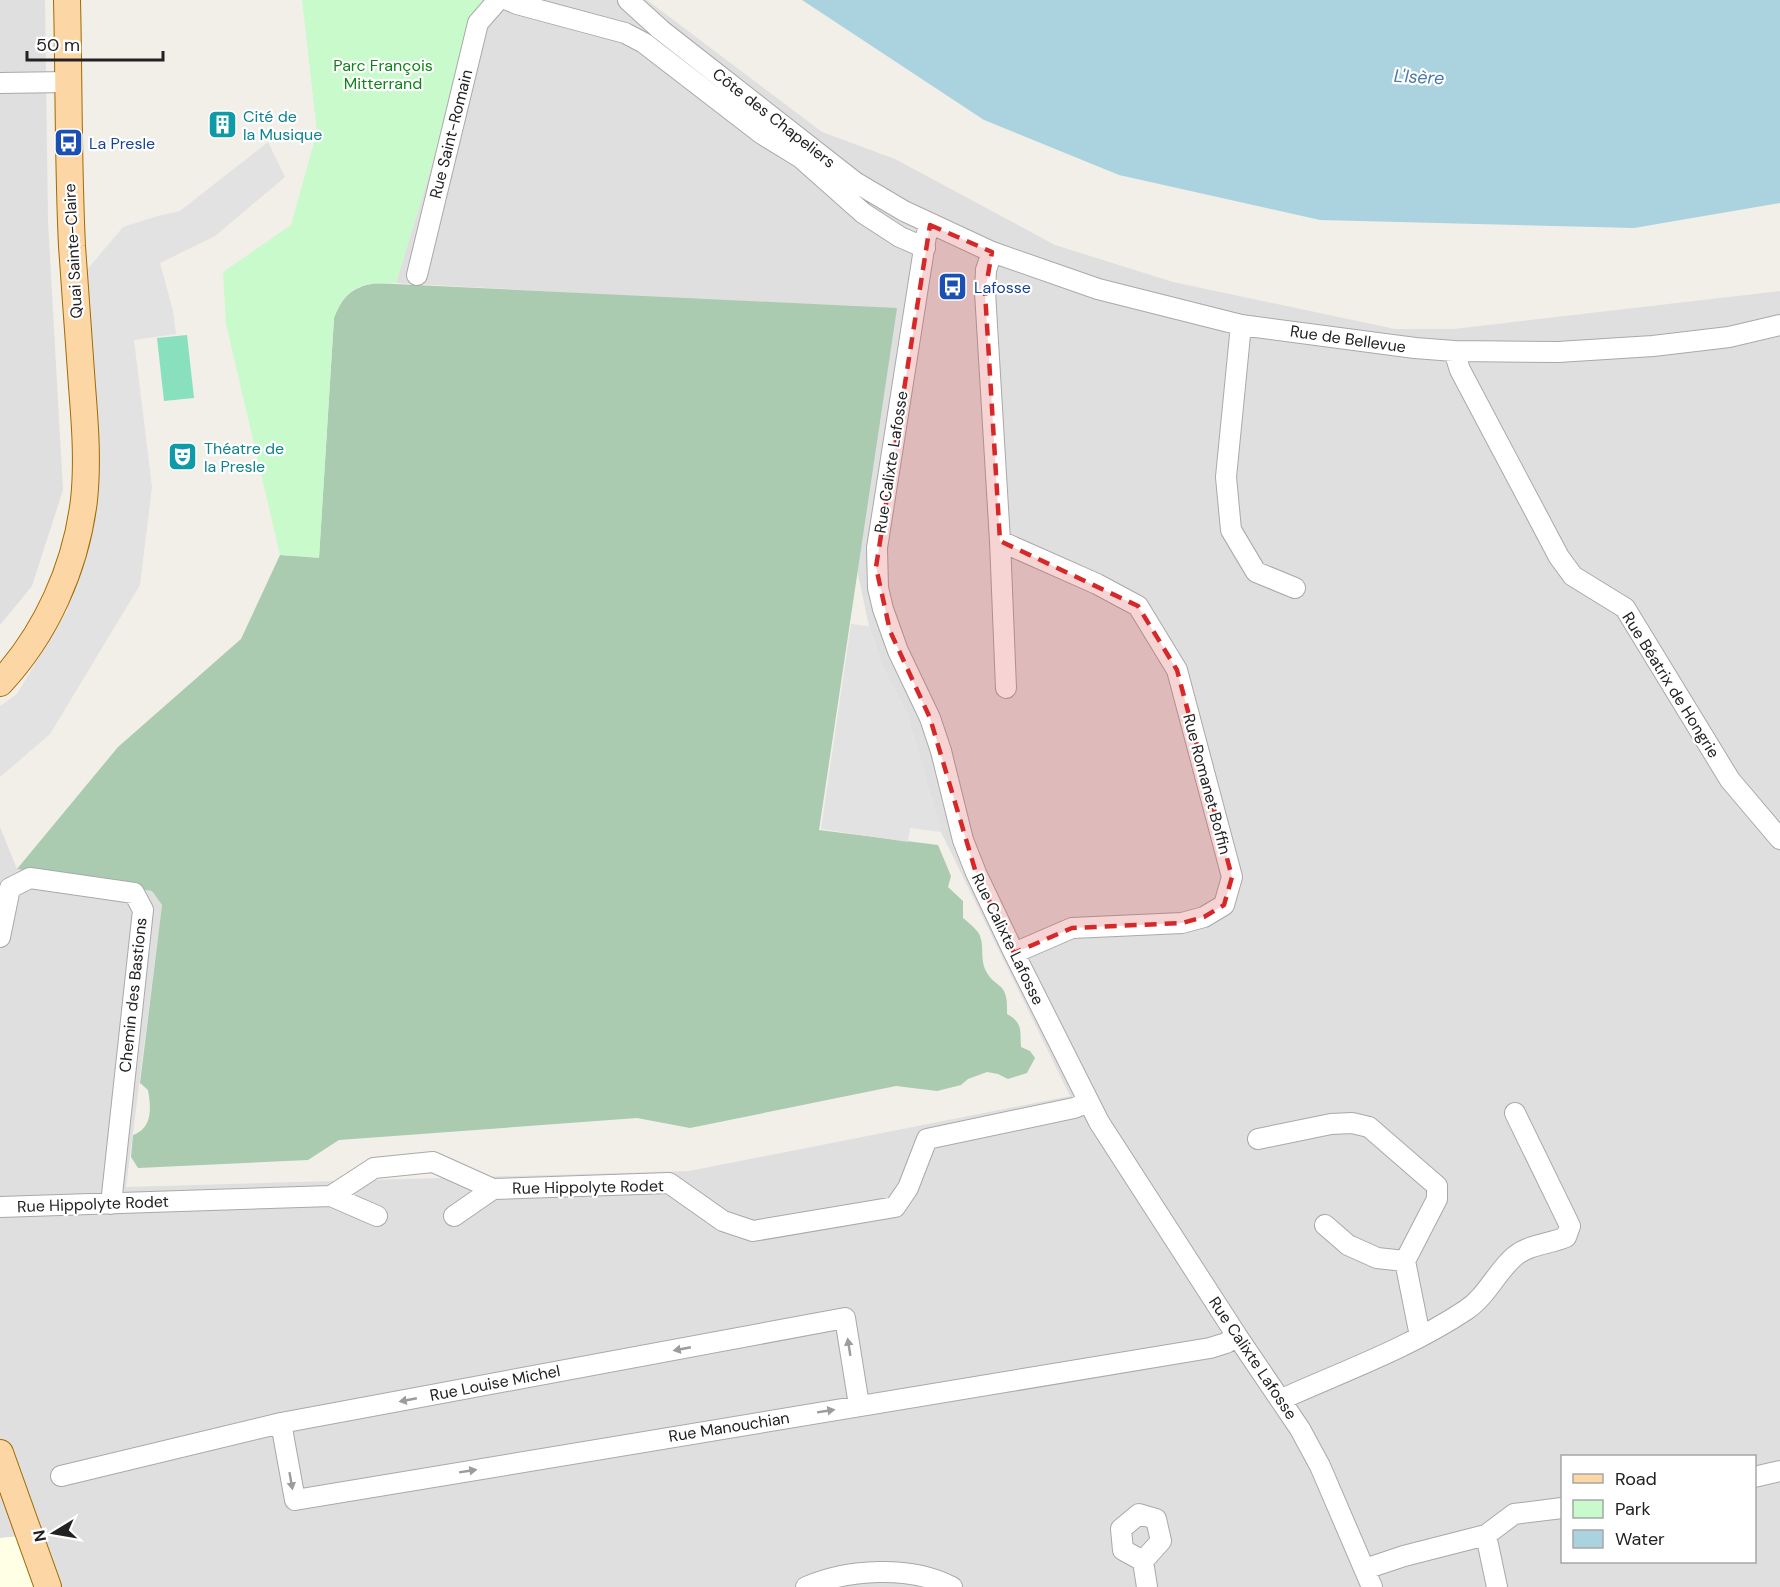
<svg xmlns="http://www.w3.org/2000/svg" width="1780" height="1587" font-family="'DM Sans',sans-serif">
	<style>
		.residential { fill: #e0dfdf; fill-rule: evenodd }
		.education { fill: #ffffe5 }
		.cemetery { fill: #aacbaf }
		.park { fill: #c8facc }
		.pitch { fill: #88e0be }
		.parking { fill: #e2e2e2 }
		.water { fill: #aad3df }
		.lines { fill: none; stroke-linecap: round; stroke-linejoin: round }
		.minor-casing { stroke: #a9a9a9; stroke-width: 22 }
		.major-casing { stroke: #a06b00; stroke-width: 28 }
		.minor { stroke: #fff; stroke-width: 20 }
		.major { stroke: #fcd6a4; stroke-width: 26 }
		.oneway { fill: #9c9c9c }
		.marked { fill: #d62828; fill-opacity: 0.2; stroke: #d62828; stroke-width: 4.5; stroke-dasharray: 12 8; stroke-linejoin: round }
		.labels { text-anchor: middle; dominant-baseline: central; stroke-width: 4.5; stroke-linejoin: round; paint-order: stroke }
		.park-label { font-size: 16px; fill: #0c8416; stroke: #fff }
		.culture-label { font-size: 16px; fill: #0d838f; stroke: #fff; text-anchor: start }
		.street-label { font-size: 16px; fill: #222; stroke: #fff }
		.transit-label { font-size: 16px; fill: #164399; stroke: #fff; text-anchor: start }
		.water-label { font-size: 18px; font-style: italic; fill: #4a7aab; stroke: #fff }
	</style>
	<rect width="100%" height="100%" fill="#f2efe9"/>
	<path class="residential" d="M 0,0 L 45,0 L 48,221 L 63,490 L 32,586 L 0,625 Z
		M 482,0 L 647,0 L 822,132 L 895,159 L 1055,245 L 1173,282 L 1395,329 L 1454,329 L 1780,291 L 1780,1587 L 0,1587 L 0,827 L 17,869 L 152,891 L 162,905 L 126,1187 L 689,1171 L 1070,1096 L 941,832 L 907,713 L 882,666 L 869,626 L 857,570 L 858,306 L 721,301 L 396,283 ZM 1562,1456 L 1754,1456 L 1754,1562 L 1562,1562 Z"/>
	<path class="education" d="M 19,1536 L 38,1587 L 0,1587 L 0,1538 Z"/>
	<path class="cemetery" d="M 374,283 L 897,308 L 819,830 L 938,845 L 951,876 L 948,887 L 963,901 L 963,918 C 968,922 973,926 977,931 C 986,942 979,958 986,971 C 990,979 995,982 1001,987 C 1008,994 1007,1006 1007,1014 C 1023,1023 1020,1030 1021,1047 L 1030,1051 L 1035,1058 L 1027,1073 L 1008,1079 L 998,1074 L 987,1072 L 968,1079 L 961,1085 L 937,1091 L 896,1086 L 690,1128 L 637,1118 L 339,1140 L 308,1160 L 138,1168 L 131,1157 L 133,1135 C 153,1128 151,1107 148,1090 L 140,1083 L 162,905 L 152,891 L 17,869 L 118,747 L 241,639 L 280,555 L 319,557 L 334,318 C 342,297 351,288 374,283 Z"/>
	<path class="park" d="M 302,0 L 482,0 L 396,283 C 363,283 346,285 334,318 L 319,558 L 280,555 L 226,324 L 223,272 L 291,225 L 317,132 Z"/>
	<path class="pitch" d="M 187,335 L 194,398 L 164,401 L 157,338 Z"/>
	<path class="parking" d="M 268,142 L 285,177 L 215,236 L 160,263 L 173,311 L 176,334 L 134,340 L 152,487 L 140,585 L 50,734 L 0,777 L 0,706 L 17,694 L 67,611 L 94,476 L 86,271 L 123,227 L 161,215 L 180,211 Z
		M 851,624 L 869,626 L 882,666 L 907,713 L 941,832 L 910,828 L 908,842 L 821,829 Z"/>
	<path class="water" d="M 802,0 L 1780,0 L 1780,203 L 1634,228 L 1320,220 L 1119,175 L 984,120 Z"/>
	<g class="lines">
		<defs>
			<path id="minor" d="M 508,0 L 517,4 L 625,33 L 644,43 L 762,134 L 801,158 L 863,213 L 900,237 L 925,248
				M 628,0 L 661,30 L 855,182 L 904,211 L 992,252 L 1098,289 L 1241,325 L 1415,348 L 1454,351 L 1558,352 L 1653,346 L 1729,337 L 1780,325
				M 0,83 L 68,82
				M 930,225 L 926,236 L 877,548 L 878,588 L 883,609 L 898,651 L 930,718 L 941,751 L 963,840 L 976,873 L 1014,953 L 1099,1122 L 1237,1336 L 1300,1429 L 1320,1466 L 1372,1587
				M 992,252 L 986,270 L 985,292 L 1000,541 L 1006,688
				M 417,275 L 478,23 L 498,0
				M 1241,325 L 1226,477 L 1231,530 L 1256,572 L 1295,588
				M 1454,351 L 1460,370 L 1559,557 L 1573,576 L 1625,608 L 1730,780 L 1780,839
				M 1000,541 L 1097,584 L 1138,606 L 1177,670 L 1232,877 L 1224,905 L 1204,917 L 1182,923 L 1072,928 L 1014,953
				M 0,937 L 10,888 L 30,878 L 134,893 L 143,910 L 111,1204
				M 1258,1139 L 1331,1124 L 1352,1123 L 1369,1127 L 1437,1186 L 1437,1199 L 1405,1261 L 1420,1336
				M 331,1196 L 377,1216
				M 0,1207 L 331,1196 L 374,1168 L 433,1162 L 493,1189 L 669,1183 L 723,1221 L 753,1231 L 895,1207 L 908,1188 L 927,1139 L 1074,1108 L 1089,1102
				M 454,1216 L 493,1189
				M 1325,1225 L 1348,1245 L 1377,1258 L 1405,1261
				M 1282,1399 C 1344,1371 1409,1348 1466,1310 C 1487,1296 1497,1271 1515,1256 C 1530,1244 1550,1244 1566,1237 L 1570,1226 L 1515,1113
				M 281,1423 L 295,1500 L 1210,1348 L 1226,1343 L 1237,1336
				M 61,1476 L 281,1423 L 845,1318 L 859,1405
				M 1754,1477 L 1780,1471
				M 1139,1514 L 1156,1519 L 1161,1541 L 1143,1561 L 1123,1550 L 1121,1529 Z
				M 1486,1535 L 1497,1587
				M 1143,1561 L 1147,1587
				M 1365,1569 L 1404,1556 L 1486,1535 L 1514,1514 L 1562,1508
				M 806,1587 C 848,1569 910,1565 952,1587"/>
			<path id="major" d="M 0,683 C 46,634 76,567 84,500 C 88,462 85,424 82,386 C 79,339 75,293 72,246 C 68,164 69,82 67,0
				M 0,1453 L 48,1587"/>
		</defs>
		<use href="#minor" class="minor-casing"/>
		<use href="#major" class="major-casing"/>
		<use href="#minor" class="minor"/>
		<use href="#major" class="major"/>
	</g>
	<defs><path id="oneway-solid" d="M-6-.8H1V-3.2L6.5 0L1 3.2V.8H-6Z" transform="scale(1.5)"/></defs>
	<g class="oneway">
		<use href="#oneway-solid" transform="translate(849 1347) rotate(-99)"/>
		<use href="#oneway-solid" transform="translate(682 1349) rotate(169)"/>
		<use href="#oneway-solid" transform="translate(408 1400) rotate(169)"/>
		<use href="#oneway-solid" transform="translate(826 1411) rotate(-9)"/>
		<use href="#oneway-solid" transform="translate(468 1471) rotate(-9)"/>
		<use href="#oneway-solid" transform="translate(291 1481) rotate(80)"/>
	</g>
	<path class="marked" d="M 930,225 L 992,252 L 985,292 L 1000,541 L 1138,606 L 1177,670 L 1232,877 L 1224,905 L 1204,917 L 1182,923 L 1072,928 L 1014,953 L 976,873 L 930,718 L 890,631 L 876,567 Z"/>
	<defs>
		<symbol id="building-square" viewBox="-11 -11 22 22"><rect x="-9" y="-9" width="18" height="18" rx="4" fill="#0f9aa8" stroke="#fff"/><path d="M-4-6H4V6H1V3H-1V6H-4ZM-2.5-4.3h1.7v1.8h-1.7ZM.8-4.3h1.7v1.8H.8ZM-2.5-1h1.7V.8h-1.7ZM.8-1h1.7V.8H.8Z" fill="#fff"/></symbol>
		<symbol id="bus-square" viewBox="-11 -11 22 22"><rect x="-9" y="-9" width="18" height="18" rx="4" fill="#1a4fb4" stroke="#fff"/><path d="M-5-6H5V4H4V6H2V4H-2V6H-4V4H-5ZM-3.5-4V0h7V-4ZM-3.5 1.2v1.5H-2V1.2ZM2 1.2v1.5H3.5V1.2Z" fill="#fff"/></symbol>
		<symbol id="theatre-square" viewBox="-11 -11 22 22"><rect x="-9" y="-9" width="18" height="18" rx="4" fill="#0f9aa8" stroke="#fff"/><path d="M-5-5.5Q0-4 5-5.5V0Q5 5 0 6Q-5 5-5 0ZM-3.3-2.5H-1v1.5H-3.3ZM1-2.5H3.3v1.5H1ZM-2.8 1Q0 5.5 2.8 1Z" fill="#fff"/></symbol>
	</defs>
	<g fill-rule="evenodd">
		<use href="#building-square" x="206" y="108" width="33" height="33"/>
		<use href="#bus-square" x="52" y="126" width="33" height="33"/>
		<use href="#bus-square" x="936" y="270" width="33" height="33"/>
		<use href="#theatre-square" x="166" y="440" width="33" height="33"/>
	</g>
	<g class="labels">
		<g class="park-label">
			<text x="383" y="65">Parc François<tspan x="383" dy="18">Mitterrand</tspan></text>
		</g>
		<g class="culture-label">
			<text x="243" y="116">Cité de<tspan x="243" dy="18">la Musique</tspan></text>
			<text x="204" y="448">Théatre de<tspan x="204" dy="18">la Presle</tspan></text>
		</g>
		<g class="street-label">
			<text transform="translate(774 118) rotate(38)">Côte des Chapeliers</text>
			<text transform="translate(451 134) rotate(-76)">Rue Saint-Romain</text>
			<text transform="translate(73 251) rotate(-93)">Quai Sainte-Claire</text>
			<text transform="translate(1348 339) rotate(8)">Rue de Bellevue</text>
			<text transform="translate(891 462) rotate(-81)">Rue Calixte Lafosse</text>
			<text transform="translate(1671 685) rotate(58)">Rue Béatrix de Hongrie</text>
			<text transform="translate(1207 784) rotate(75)">Rue Romanet Boffin</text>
			<text transform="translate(1008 939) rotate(64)">Rue Calixte Lafosse</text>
			<text transform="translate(133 995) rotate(-84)">Chemin des Bastions</text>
			<text transform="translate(588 1187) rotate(-1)">Rue Hippolyte Rodet</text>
			<text transform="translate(93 1204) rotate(-2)">Rue Hippolyte Rodet</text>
			<text transform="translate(1253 1358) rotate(56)">Rue Calixte Lafosse</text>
			<text transform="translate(495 1383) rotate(-11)">Rue Louise Michel</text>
			<text transform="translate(729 1427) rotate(-9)">Rue Manouchian</text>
		</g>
		<g class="transit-label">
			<text x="89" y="143">La Presle</text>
			<text x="974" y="287">Lafosse</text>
		</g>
		<g class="water-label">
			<text transform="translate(1419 77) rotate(3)">L'Isère</text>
		</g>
	</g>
	<rect x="1561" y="1455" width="195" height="108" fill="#ffffff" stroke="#a7a7a7" stroke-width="1.5"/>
	<rect x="1573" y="1474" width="30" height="9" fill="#fcd6a4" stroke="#a7a7a7" stroke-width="1.5"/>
	<text x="1615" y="1485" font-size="18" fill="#222222">Road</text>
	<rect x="1573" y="1500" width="30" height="18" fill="#c8facc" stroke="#a7a7a7" stroke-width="1.5"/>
	<text x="1615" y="1515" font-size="18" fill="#222222">Park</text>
	<rect x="1573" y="1530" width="30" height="18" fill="#aad3df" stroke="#a7a7a7" stroke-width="1.5"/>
	<text x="1615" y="1545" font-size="18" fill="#222222">Water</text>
	<g transform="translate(54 1533) rotate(259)" stroke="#ffffff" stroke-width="4.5" paint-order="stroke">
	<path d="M0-4.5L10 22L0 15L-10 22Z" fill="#222222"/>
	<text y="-9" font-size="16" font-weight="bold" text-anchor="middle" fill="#222222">N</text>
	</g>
	<path d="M27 51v9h136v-9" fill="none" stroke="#222222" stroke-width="3"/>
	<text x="36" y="51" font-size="18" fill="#222222" stroke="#ffffff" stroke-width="4.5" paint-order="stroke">50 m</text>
</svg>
